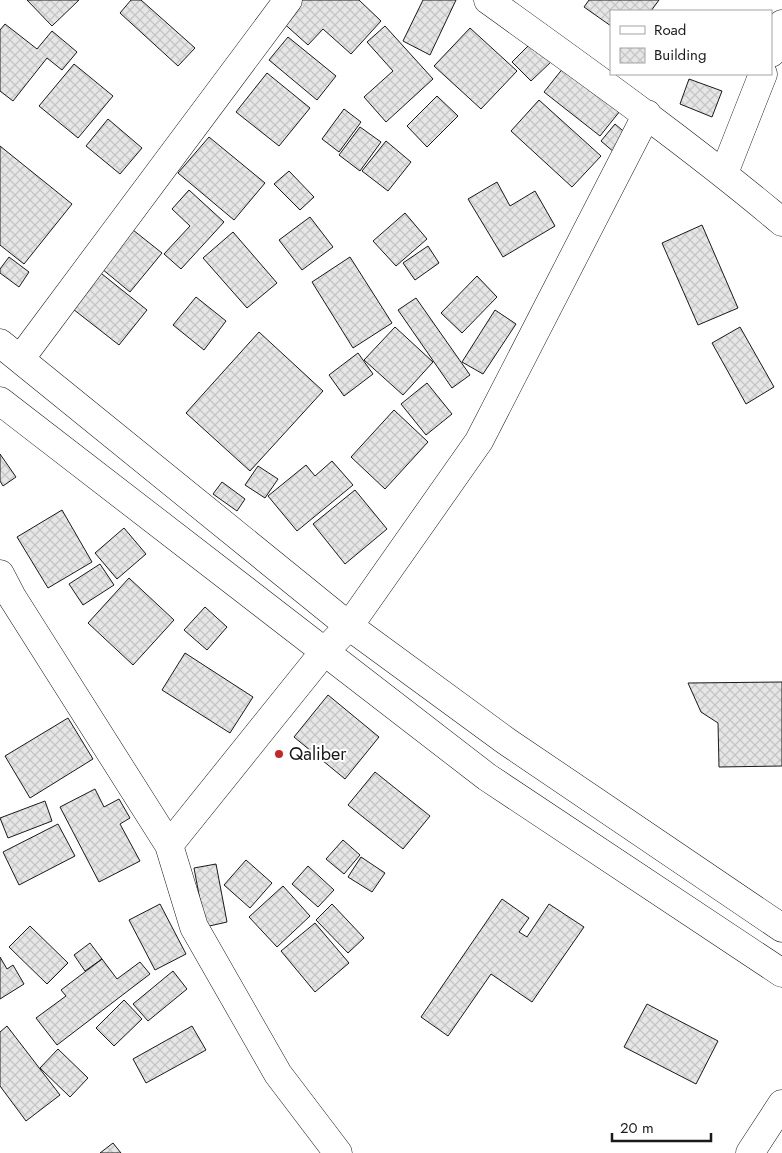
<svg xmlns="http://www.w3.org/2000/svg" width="782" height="1153" font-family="Jost,sans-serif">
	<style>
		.building { fill: url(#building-cross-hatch); stroke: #1a1a1a }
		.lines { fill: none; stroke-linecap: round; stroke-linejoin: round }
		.minor-casing { stroke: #1a1a1a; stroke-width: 29 }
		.minor { stroke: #fff; stroke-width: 28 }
		.poi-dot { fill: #c62828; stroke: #fff; stroke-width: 2 }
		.labels { text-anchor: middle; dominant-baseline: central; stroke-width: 4; stroke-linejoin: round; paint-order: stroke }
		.poi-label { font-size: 18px; fill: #1a1a1a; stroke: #fff; text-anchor: start }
	</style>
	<defs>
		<pattern id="building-cross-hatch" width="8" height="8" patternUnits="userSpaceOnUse" patternTransform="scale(1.25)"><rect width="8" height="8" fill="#e6e6e6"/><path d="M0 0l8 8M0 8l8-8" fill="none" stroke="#c5c5c5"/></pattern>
	</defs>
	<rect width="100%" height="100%" fill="#fff"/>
	<path class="building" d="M 27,0 L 79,0 L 52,26 Z
		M 131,0 L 141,0 L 195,48 L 178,66 L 120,13 Z
		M 298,0 L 359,0 L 381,21 L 351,54 L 323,29 L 308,45 L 280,20 Z
		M 423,0 L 456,0 L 430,55 L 403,41 Z
		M 589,0 L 659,0 L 651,11 L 611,11 L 611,26 L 584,7 Z
		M 5,24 L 37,49 L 52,31 L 77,52 L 62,70 L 47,58 L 13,101 L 0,91 L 0,30 Z
		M 385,26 L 433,79 L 386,122 L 364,97 L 393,71 L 367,42 Z
		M 470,28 L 517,71 L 481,109 L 434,66 Z
		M 288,37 L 336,76 L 317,100 L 269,60 Z
		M 532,42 L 552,61 L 531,81 L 512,62 Z
		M 74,64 L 113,96 L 78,138 L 39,106 Z
		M 564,67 L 620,111 L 600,136 L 544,92 Z
		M 267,73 L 310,108 L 279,146 L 236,112 Z
		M 689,79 L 722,91 L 712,117 L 680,104 Z
		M 437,96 L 458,116 L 427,147 L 407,126 Z
		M 539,100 L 601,156 L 572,187 L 511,131 Z
		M 344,109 L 361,122 L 339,152 L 322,139 Z
		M 108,119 L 142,148 L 120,174 L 86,146 Z
		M 615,124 L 629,136 L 615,153 L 601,141 Z
		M 360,127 L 381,142 L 360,171 L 339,155 Z
		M 209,137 L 265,183 L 234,220 L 178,173 Z
		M 386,141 L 411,162 L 388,191 L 362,171 Z
		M 0,146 L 72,204 L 24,264 L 0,245 Z
		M 289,171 L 314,197 L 300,210 L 274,184 Z
		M 497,182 L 510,206 L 535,191 L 555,226 L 503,257 L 468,199 Z
		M 189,190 L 224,222 L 181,269 L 164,254 L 190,226 L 172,209 Z
		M 405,213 L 427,239 L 396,266 L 373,241 Z
		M 310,217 L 333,247 L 302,270 L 279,240 Z
		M 702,225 L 738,308 L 698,325 L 662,243 Z
		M 128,226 L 162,253 L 130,292 L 96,264 Z
		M 233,232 L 277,283 L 247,308 L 203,258 Z
		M 428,246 L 439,263 L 415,280 L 403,263 Z
		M 9,257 L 29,272 L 19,287 L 0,273 L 0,269 Z
		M 350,257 L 392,323 L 353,348 L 312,282 Z
		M 92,266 L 147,310 L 119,345 L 64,302 Z
		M 477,276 L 497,297 L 462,333 L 441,313 Z
		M 196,297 L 226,321 L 204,350 L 173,325 Z
		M 416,298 L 470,375 L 452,388 L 398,310 Z
		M 495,310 L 516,324 L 483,374 L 462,362 Z
		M 395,327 L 433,362 L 403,395 L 364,360 Z
		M 740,327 L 774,387 L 746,404 L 712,343 Z
		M 259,332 L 323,391 L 250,471 L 186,413 Z
		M 358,353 L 373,374 L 344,396 L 329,375 Z
		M 427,383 L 452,414 L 426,435 L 401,404 Z
		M 394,410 L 428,442 L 385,489 L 351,457 Z
		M 0,454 L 16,477 L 3,486 L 0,481 Z
		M 332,461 L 353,485 L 297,531 L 268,496 L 306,465 L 315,476 Z
		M 258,466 L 278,479 L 265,498 L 245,485 Z
		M 222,482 L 245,499 L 237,511 L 213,494 Z
		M 355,490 L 387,529 L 345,564 L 313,524 Z
		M 62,510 L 92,562 L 48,588 L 17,537 Z
		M 124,528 L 146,554 L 117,579 L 95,553 Z
		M 100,564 L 114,585 L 83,605 L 69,584 Z
		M 129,578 L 174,620 L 133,665 L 88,623 Z
		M 205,607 L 227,627 L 207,650 L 184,630 Z
		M 185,653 L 253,697 L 230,733 L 162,690 Z
		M 782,682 L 782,766 L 719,767 L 718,723 L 701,712 L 688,683 Z
		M 328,695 L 379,737 L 345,779 L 294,737 Z
		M 68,718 L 93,759 L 30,798 L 5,756 Z
		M 375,772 L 430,816 L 403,849 L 348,805 Z
		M 95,789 L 104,807 L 119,799 L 130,818 L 120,824 L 140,861 L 99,882 L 60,807 Z
		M 45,801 L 52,821 L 8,838 L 0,818 Z
		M 58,824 L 75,856 L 19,885 L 3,852 Z
		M 343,840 L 360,855 L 344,874 L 326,859 Z
		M 361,857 L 385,873 L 372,892 L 348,877 Z
		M 246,860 L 272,883 L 250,908 L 224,885 Z
		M 216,864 L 227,922 L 205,927 L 194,868 Z
		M 308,866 L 334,890 L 318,907 L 292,884 Z
		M 283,886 L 310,916 L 277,947 L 249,917 Z
		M 502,899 L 529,918 L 519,932 L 527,937 L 549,904 L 584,927 L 532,1002 L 491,974 L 448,1036 L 421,1017 Z
		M 160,904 L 186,954 L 155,970 L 129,920 Z
		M 332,904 L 364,938 L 348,953 L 316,920 Z
		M 315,923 L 349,963 L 315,992 L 281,951 Z
		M 30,926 L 68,963 L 47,984 L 9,947 Z
		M 90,943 L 102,959 L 85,971 L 74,955 Z
		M 0,957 L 7,969 L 13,965 L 24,984 L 0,999 Z
		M 102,959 L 117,979 L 140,962 L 150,974 L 57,1045 L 36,1018 L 66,996 L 61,990 Z
		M 173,971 L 187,989 L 148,1021 L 133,1004 Z
		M 124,1000 L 142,1019 L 114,1046 L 96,1028 Z
		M 647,1004 L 718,1041 L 696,1084 L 624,1047 Z
		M 7,1026 L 60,1095 L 26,1121 L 0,1086 L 0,1032 Z
		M 192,1026 L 206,1050 L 146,1083 L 133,1059 Z
		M 58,1049 L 88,1078 L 70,1097 L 40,1068 Z
		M 113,1143 L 121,1153 L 100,1153 Z"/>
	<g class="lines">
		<defs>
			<path id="minor" d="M 488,0 C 588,72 688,143 782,222
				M 771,53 L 782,24
				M 724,173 L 763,74
				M 0,343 L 349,626 L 506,741 L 782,928
				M 21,358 L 288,0
				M 0,401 L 487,777 L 782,973
				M 0,574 L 12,597 L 169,845 L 194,927 L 278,1074 L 338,1153
				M 169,845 L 324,652 L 349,626 L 479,441 L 647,114
				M 750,1153 L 782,1104"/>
		</defs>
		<use href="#minor" class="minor-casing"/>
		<use href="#minor" class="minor"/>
	</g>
	<circle class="poi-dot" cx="279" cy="754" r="5"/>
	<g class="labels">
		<g class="poi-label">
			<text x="289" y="754">Qaliber</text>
		</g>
	</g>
	<rect x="610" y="10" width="162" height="65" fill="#ffffff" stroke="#a3a3a3"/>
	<rect x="620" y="26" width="25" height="8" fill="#ffffff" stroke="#a3a3a3"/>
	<text x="654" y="35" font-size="15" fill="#1a1a1a">Road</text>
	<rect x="620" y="48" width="25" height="15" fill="url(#building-cross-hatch)" stroke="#a3a3a3"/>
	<text x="654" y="60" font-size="15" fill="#1a1a1a">Building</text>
	<path d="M612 1133v8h99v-8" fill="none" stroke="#1a1a1a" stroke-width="2.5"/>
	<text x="620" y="1133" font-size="15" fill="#1a1a1a" stroke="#ffffff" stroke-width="4" paint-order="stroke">20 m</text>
</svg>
